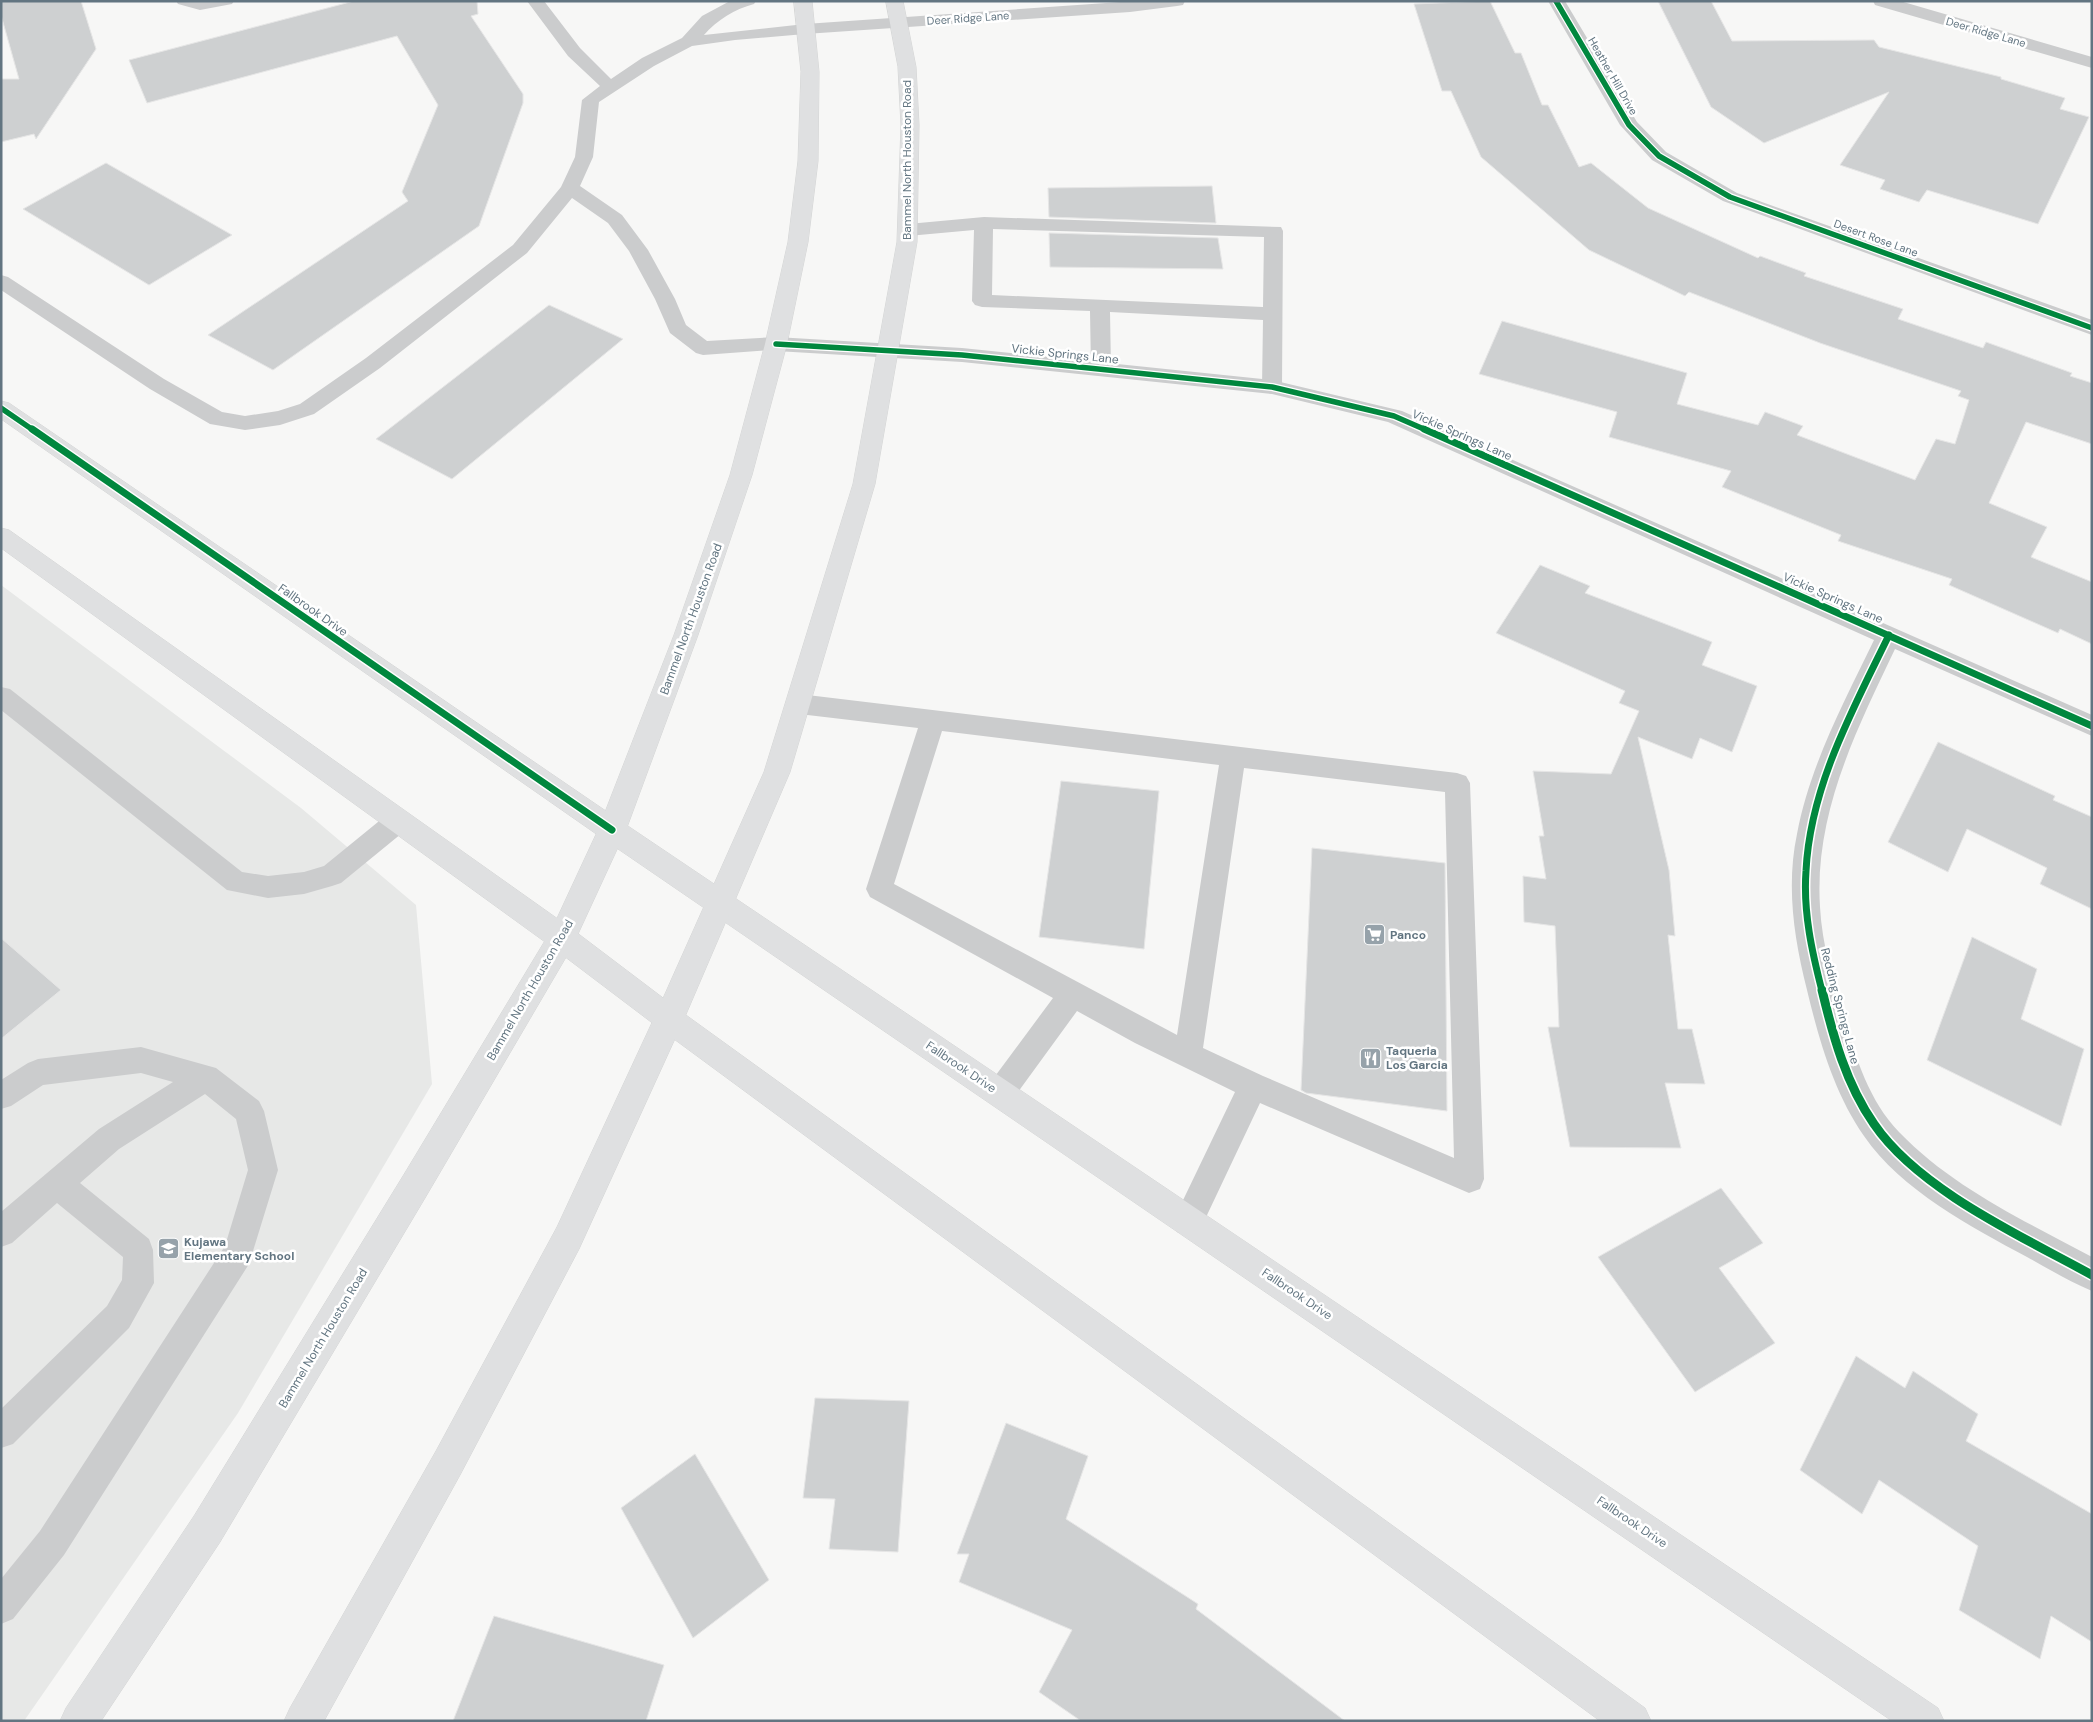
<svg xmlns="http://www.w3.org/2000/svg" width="2093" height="1722" font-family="'DM Sans',sans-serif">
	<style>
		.built { fill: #e7e8e7 }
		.building { fill: #ced0d1; stroke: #e6e6e6 }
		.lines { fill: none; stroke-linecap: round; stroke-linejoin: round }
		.secondary-casing { stroke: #d4d5d5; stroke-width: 1 }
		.primary-casing { stroke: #d4d5d5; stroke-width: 1 }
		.lane { fill: #cbcccd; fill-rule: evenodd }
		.street { fill: #cbcccd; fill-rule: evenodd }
		.secondary { fill: #dfe0e1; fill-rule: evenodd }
		.primary { fill: #dfe0e1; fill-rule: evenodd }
		.cycleway-far2-casing { stroke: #fff; stroke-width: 8 }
		.cycleway-far1-casing { stroke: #fff; stroke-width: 10 }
		.cycleway-casing { stroke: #fff; stroke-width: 12 }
		.cycleway-far2 { stroke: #00873e; stroke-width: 5.5 }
		.cycleway-far1 { stroke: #00873e; stroke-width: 7 }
		.cycleway { stroke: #00873e; stroke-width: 9 }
		.labels { text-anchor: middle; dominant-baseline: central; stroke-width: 5; stroke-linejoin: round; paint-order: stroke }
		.far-street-label { font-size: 11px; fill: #627581; stroke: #fff }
		.street-label { font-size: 12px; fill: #627581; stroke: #fff }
		.poi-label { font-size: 12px; font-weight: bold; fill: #627581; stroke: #fff; text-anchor: start }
	</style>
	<rect width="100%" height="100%" fill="#f7f7f6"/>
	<path class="built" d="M 1,585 L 301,808 L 416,905 L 432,1084 L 238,1413 L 24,1721 L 1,1721 Z"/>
	<path class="building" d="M 1,1 L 81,1 L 96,49 L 36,139 L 34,134 L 1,142 L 1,79 L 19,79 L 1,15 Z
		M 354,1 L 477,1 L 478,14 L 471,16 L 523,94 L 523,103 L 479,226 L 273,370 L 208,335 L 408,201 L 402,192 L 438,105 L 397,36 L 147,103 L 129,60 Z
		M 1490,1 L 1515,53 L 1521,53 L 1542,105 L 1548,105 L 1579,167 L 1591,163 L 1648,208 L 1758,258 L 1760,256 L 1806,273 L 1804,276 L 1903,309 L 1898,319 L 1983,348 L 1986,342 L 2072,373 L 2070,376 L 2092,383 L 2092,444 L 2026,422 L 1989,503 L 2047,527 L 2031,557 L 2092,582 L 2092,644 L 2060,629 L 2058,633 L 1949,585 L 1952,579 L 1838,541 L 1841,535 L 1722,487 L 1731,471 L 1609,437 L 1617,412 L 1479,374 L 1502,321 L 1687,373 L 1677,404 L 1758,425 L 1765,412 L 1803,426 L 1797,435 L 1915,480 L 1936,439 L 1955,444 L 1969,400 L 1958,396 L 1961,391 L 1820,343 L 1689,292 L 1685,296 L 1589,250 L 1481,157 L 1451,91 L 1442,91 L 1414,4 Z
		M 1658,1 L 1711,1 L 1732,41 L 1874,40 L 1879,47 L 2001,77 L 2001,79 L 2065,98 L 2060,109 L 2089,117 L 2038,224 L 1927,190 L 1919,202 L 1880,189 L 1885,180 L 1840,165 L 1889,92 L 1764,143 L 1711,107 Z
		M 106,163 L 232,235 L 149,285 L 23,209 Z
		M 1212,186 L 1216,223 L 1049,217 L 1048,188 Z
		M 1049,233 L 1218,238 L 1223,269 L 1050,267 Z
		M 549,305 L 623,339 L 452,479 L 376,439 Z
		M 1540,565 L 1590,586 L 1585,593 L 1712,642 L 1702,665 L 1757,686 L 1732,752 L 1700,738 L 1692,759 L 1638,737 L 1669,870 L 1675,936 L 1668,935 L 1678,1029 L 1692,1029 L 1705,1084 L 1665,1083 L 1681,1148 L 1570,1147 L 1548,1027 L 1559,1027 L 1555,926 L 1524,922 L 1523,876 L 1546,879 L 1539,836 L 1544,836 L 1533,771 L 1611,774 L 1639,711 L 1619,703 L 1625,691 L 1496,633 Z
		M 1938,742 L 2055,796 L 2053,800 L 2092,817 L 2092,909 L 2040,884 L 2047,868 L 1967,829 L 1948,872 L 1888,842 Z
		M 1061,781 L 1159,791 L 1144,949 L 1039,937 Z
		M 1312,848 L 1445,863 L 1447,1111 L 1306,1093 L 1301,1090 Z
		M 1972,937 L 2037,969 L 2021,1019 L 2084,1049 L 2061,1126 L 1927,1060 Z
		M 1,938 L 61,990 L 1,1039 Z
		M 1721,1188 L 1763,1243 L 1719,1268 L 1775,1343 L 1695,1392 L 1598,1257 Z
		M 1856,1356 L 1905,1388 L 1913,1371 L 1978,1414 L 1966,1441 L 2092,1514 L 2092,1642 L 2051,1616 L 2040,1659 L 1959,1610 L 1978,1546 L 1879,1480 L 1862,1514 L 1800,1470 Z
		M 815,1398 L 909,1401 L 898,1552 L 829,1549 L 835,1499 L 803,1498 Z
		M 1006,1423 L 1088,1456 L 1066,1519 L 1198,1604 L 1196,1609 L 1345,1721 L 1081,1721 L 1039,1692 L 1072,1630 L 959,1582 L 969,1554 L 957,1554 Z
		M 695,1454 L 769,1580 L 693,1638 L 621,1508 Z
		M 494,1616 L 664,1665 L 646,1721 L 453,1721 Z"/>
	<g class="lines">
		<defs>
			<path id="secondary" d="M 1,401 L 9,403 L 622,822 L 1938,1708 L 1944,1721 L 1892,1721 L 602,838 L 1,419 Z
				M 1,528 L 9,530 L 572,929 L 679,1010 L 1645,1708 L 1651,1721 L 1600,1721 L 659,1028 L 552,947 L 1,548 Z"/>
			<path id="primary" d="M 794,1 L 812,1 L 819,72 L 818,161 L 808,242 L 787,344 L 752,475 L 698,635 L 626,830 L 572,947 L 425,1198 L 220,1542 L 101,1721 L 60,1721 L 66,1708 L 194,1516 L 403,1176 L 552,929 L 598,830 L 674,635 L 730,475 L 765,344 L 788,242 L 798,161 L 801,72 Z
				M 886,1 L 903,1 L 916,67 L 919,125 L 917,242 L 875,484 L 790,772 L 684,1019 L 579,1249 L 460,1475 L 324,1721 L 284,1721 L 290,1708 L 436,1451 L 557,1227 L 656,1014 L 764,772 L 853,484 L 897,242 L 901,125 L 898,67 Z"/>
		</defs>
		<use href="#secondary" class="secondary-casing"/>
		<use href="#primary" class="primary-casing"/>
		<path class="lane" d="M 176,1 L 234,1 L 232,4 L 200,10 L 178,4 Z
			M 527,1 L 544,1 L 580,48 L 611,79 L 642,58 L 682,38 L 702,16 L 730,1 L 756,1 L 754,4 C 735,9 717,20 704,35 L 805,24 L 811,25 L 813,29 L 811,33 L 805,34 L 735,40 L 692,46 L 654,66 L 599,102 L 593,157 L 580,186 L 622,215 L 648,250 L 675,299 L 686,325 L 707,341 L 776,337 L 783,339 L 786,344 L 783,349 L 703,355 L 696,353 L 670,333 L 655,299 L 629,251 L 608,223 L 572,198 L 527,253 L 380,368 L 314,414 L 280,425 L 245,430 L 210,424 L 150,389 L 1,290 L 1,275 L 8,277 L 164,379 L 222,412 L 245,416 L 278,411 L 300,404 L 366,358 L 513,245 L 561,187 L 575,157 L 582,100 L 600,86 L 568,56 Z
			M 984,217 L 1281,227 L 1283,231 L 1282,387 L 1279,392 L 1272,394 L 1265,392 L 1262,387 L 1263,320 L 1110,312 L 1111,369 L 1108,374 L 1101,376 L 1094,374 L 1091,369 L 1090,311 L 982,307 L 975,305 L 972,301 L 974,230 L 908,236 L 901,234 L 899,230 L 901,226 L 908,224 ZM 993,229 L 1264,237 L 1263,307 L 992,295 Z
			M 1,687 L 10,689 L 242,872 L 268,876 L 304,872 L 324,866 L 389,813 L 398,810 L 407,813 L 411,821 L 407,829 L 341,883 L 332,886 L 304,894 L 268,898 L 227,890 L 1,710 Z
			M 799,694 L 1457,773 L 1466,776 L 1470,783 L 1484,1179 L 1480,1189 L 1469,1193 L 1260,1103 L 1199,1232 L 1188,1236 L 1177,1232 L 1173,1221 L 1235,1092 L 1135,1043 L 1077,1011 L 1010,1103 L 1000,1107 L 990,1103 L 986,1093 L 990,1083 L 1053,998 L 870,897 L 866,889 L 918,728 L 799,714 L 790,711 L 787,704 L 790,697 ZM 942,731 L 1219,765 L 1177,1035 L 894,884 ZM 1244,768 L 1445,792 L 1454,1158 L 1263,1076 L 1203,1048 Z
			M 141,1047 L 216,1068 L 259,1101 L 264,1111 L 278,1170 L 249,1264 L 64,1555 L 13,1619 L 1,1624 L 1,1579 L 40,1531 L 225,1246 L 248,1170 L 236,1119 L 205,1094 L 119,1149 L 80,1183 L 149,1239 L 153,1250 L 154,1283 L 129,1328 L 13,1444 L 1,1448 L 1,1409 L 107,1306 L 122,1280 L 123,1257 L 57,1203 L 12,1243 L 1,1247 L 1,1212 L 99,1129 L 173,1082 L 141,1073 L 43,1085 L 11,1106 L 1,1109 L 1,1080 L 28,1063 L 38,1059 Z"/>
		<path class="street" d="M 1135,1 L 1185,1 L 1183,5 L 1177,6 L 1130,12 L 805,34 L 799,33 L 796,29 L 799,25 L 805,24 Z
			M 1548,1 L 1565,1 L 1637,122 L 1666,152 L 1737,193 L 2092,320 L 2092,335 L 1723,201 L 1652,160 L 1620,125 Z
			M 1873,1 L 1900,1 L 2092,57 L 2092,68 L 1875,5 Z
			M 776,337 L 962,348 L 1272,380 L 1402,411 L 2092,715 L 2092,736 L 1895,649 C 1856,731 1814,814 1820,907 C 1822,944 1833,982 1844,1018 C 1856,1058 1869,1101 1899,1132 C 1953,1188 2025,1221 2092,1257 L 2092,1291 C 2070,1282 2049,1269 2027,1257 C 1971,1227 1901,1190 1864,1136 C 1834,1093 1819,1040 1807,990 C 1794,939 1786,886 1797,834 C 1810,765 1844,702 1874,640 L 1388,422 L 1272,394 L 962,362 L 776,351 L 768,349 L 765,344 L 768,339 Z"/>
		<use href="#secondary" class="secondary"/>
		<use href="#primary" class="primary"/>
		<defs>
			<path id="cycleway-far2" d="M 1556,1 L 1629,125 L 1659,156 L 1730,197 L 2092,328
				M 776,344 L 962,355 L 1272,387 L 1394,416 L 1426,430
				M 1,408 L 33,430"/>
			<path id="cycleway-far1" d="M 32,429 L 612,830
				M 1424,429 L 2092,726
				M 1822,991 C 1812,952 1803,912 1806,871 C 1810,787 1853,709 1889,635"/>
			<path id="cycleway" d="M 1822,990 C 1833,1036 1846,1084 1874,1124 C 1919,1190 2023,1237 2092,1275"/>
		</defs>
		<use href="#cycleway-far2" class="cycleway-far2-casing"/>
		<use href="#cycleway-far1" class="cycleway-far1-casing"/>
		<use href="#cycleway" class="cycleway-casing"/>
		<use href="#cycleway-far2" class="cycleway-far2"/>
		<use href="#cycleway-far1" class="cycleway-far1"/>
		<use href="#cycleway" class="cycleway"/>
	</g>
	<defs>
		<symbol id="supermarket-square" viewBox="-11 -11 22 22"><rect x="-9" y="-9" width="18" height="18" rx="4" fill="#96a2aa" stroke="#fff"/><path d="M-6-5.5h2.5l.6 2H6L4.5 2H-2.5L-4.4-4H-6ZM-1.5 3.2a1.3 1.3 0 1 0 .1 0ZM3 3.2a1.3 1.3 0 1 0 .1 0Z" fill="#fff"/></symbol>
		<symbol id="restaurant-square" viewBox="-11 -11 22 22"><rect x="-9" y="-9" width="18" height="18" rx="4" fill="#96a2aa" stroke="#fff"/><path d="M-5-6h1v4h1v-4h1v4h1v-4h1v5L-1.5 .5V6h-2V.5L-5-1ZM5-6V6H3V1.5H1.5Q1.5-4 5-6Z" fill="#fff"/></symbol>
		<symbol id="school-square" viewBox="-11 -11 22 22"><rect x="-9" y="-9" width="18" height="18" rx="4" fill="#96a2aa" stroke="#fff"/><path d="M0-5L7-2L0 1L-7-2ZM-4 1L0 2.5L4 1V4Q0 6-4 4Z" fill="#fff"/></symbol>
	</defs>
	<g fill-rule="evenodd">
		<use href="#supermarket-square" x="1362" y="922" width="25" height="25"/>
		<use href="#restaurant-square" x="1358" y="1046" width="25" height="25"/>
		<use href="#school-square" x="156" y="1236" width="25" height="25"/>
	</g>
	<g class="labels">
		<g class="far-street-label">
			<text transform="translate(968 18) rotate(-4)">Deer Ridge Lane</text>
			<text transform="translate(1986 32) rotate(16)">Deer Ridge Lane</text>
			<text transform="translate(1613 76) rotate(60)">Heather Hill Drive</text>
			<text transform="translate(1876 238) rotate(20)">Desert Rose Lane</text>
		</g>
		<g class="street-label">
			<text transform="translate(907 160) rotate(-90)">Bammel North Houston Road</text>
			<text transform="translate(1065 354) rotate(6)">Vickie Springs Lane</text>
			<text transform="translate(1462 435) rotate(24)">Vickie Springs Lane</text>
			<text transform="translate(1833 598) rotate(24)">Vickie Springs Lane</text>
			<text transform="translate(313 610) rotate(35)">Fallbrook Drive</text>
			<text transform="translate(691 619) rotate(-70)">Bammel North Houston Road</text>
			<text transform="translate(530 990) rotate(-60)">Bammel North Houston Road</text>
			<text transform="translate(1840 1006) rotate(75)">Redding Springs Lane</text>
			<text transform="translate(961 1067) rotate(34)">Fallbrook Drive</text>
			<text transform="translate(1297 1294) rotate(34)">Fallbrook Drive</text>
			<text transform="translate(323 1338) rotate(-59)">Bammel North Houston Road</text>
			<text transform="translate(1632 1522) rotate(34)">Fallbrook Drive</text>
		</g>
		<g class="poi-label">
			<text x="1390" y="935">Panco</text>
			<text x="1386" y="1051">Taqueria<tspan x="1386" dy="14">Los Garcia</tspan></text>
			<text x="184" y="1242">Kujawa<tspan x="184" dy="14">Elementary School</tspan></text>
		</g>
	</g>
	<rect width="2093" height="1722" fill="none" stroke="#627581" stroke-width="5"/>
</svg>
